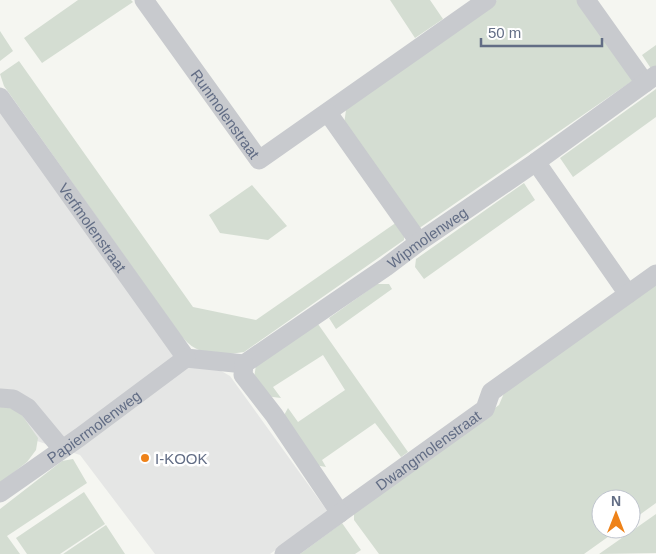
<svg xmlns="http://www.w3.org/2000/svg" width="656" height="554" font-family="Helvetica,sans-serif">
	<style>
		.built { fill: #e5e6e5 }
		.green { fill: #d4ddd2 }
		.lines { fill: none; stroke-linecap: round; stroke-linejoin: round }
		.minor { stroke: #c8cace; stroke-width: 19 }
		.poi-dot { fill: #ee8219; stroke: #fff; stroke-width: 2 }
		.labels { text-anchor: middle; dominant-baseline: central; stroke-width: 5; stroke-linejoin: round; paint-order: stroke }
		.street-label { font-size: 15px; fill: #626d85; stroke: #fff }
		.poi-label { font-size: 15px; fill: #626d85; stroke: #fff; text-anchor: start }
	</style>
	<rect width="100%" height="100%" fill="#f5f6f1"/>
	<path class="built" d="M 0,88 L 186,351 L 230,376 L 328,512 L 270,554 L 155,554 L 80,455 L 0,429 Z"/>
	<path class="green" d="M 78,0 L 131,0 L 133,2 L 42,63 L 24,38 Z
		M 390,0 L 430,0 L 443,19 L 415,38 Z
		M 497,0 L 579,0 L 635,79 L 418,229 L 344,124 L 347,103 Z
		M 0,31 L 13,51 L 0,61 Z
		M 656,45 L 656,67 L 652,70 L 642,55 Z
		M 19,61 L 193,307 L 256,320 L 397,222 L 404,234 L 404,240 L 244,352 C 226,355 203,357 188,343 C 179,335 172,322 164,312 L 4,86 L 0,74 Z
		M 656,89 L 656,117 L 573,177 L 560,158 Z
		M 524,183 L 535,200 L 424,279 L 415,267 L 416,259 Z
		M 252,185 L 287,226 L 268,240 L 220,233 L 209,215 Z
		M 656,280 L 656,503 L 631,521 L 631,499 L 601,499 L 601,529 L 619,529 L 584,554 L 379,554 L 354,520 L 354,509 L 499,405 L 507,386 Z
		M 377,284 L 389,284 L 392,289 L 336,329 L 329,318 Z
		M 318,324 L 408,452 L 401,457 L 375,423 L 322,460 L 326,467 L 315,465 L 282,419 L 288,408 L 298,422 L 345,390 L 323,355 L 273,387 L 281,398 L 265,396 L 254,378 L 256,365 Z
		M 0,403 L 19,411 L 38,438 L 36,450 L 27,462 L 0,483 Z
		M 73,459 L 87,483 L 7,536 L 20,554 L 0,554 L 0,509 L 62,461 Z
		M 84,492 L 105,524 L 60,554 L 27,554 L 16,538 Z
		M 656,514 L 656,553 L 599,554 Z
		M 342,523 L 361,550 L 355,554 L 300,554 Z
		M 106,525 L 125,554 L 63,554 Z"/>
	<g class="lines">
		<g class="minor">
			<path id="s1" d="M 144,0 L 259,160 L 487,0"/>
			<path d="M 586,0 L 645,83"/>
			<path id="s2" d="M 0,97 L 186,358"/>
			<path d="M 328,113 L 419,242"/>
			<path d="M 536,162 L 628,294"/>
			<path id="s3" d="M 186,358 L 244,364 L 386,267 L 419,242 L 536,162 L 656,75"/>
			<path id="s4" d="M 244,364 L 243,375 L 274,415 L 340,513 L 485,409 L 491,392 L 656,274"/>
			<path d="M 0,398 L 13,399 L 28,408 L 62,449"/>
			<path id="s5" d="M 0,493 L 80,437 L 186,358"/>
			<path d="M 284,554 L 340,513"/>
		</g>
	</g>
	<circle class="poi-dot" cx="145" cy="458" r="5"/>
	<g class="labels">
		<g class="street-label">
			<text stroke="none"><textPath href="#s1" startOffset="140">Runmolenstraat</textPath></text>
			<text stroke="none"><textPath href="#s2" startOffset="160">Verfmolenstraat</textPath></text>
			<text stroke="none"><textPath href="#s3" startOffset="281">Wipmolenweg</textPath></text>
			<text stroke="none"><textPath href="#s5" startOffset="115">Papiermolenweg</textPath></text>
			<text stroke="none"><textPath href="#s4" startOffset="288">Dwangmolenstraat</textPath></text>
		</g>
		<g class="poi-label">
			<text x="155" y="458">I-KOOK</text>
		</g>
	</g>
	<g transform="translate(616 514)"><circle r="24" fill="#ffffff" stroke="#c0c5ce"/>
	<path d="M0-4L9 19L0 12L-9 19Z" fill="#ee8219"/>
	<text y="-8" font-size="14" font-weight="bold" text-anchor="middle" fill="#626d85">N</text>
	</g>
	<path d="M481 38v8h121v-8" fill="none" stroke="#626d85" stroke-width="2.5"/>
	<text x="488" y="38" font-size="15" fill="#626d85" stroke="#ffffff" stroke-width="4" paint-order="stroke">50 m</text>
</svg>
